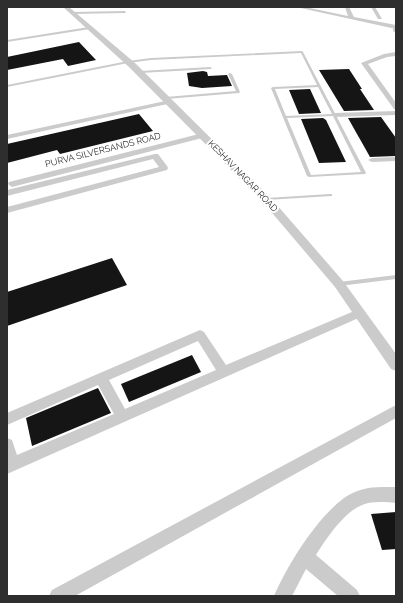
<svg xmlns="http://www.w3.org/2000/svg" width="403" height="603" viewBox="0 0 403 603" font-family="Raleway,sans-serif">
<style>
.building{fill:#151515}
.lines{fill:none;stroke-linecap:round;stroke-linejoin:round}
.service{fill:#cbcbcb;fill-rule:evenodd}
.minor{fill:#cbcbcb;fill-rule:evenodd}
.tertiary{fill:#cbcbcb;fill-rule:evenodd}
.labels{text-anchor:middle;stroke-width:4;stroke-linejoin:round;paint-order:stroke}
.far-street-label{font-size:9px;fill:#2e2e2e;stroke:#fff}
</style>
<rect width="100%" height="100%" fill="#fff"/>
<g class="building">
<path d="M79,42L96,60L68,66L63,59L7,70V57Z"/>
<path d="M349,69L362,89H360L374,110L344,111L319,70Z"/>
<path d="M203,71L207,72L208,76L227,75L232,86L202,88L189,86L187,73Z"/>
<path d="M310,89L321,113L299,114L289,90Z"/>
<path d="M139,114L153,131L60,154L57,150L7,163V144Z"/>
<path d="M381,117L396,138V156L370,157L348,118Z"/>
<path d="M323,118L326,120L346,162L319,163L301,119Z"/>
<path d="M112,258L127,285L7,326V292Z"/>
<path d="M192,355L201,372L129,402L121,384Z"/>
<path d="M98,388L111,413L32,446L26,418Z"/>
<path d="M396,512V549L382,550L371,514Z"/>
</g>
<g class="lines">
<g class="service">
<path d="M125,11L126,13L72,14L71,13L72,12Z"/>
<path d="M89,27L90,29L7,42V40Z"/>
<path d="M302,51L303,52L366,173L365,174L309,177L307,176L271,88L273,87L317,85L301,53L151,60L128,63L7,87V85L128,61L151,58ZM318,87L332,114L286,116L275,89ZM333,116L361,172L311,175L287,118Z"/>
<path d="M210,67L212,68L211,69L140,73L138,72L140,71Z"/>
<path d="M230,73L232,74L240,92L239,93L166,99L164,98L166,97L236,91L228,74Z"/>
<path d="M330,194H332V196L266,200L264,199L266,198Z"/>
<path d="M396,275V279L339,286L336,284L339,282Z"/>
</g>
<g class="minor">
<path d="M296,7H305L348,16L345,7H349L354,17L396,25V29Z"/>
<path d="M371,7H375L382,19H378Z"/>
<rect x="391" y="7" width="5" height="1"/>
<path d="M396,52V56L387,57L368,64L396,103V110L394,109L361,63L384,54Z"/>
<path d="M170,100L173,102L172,103L7,139V135Z"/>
<path d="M396,111V115L335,117L331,115L335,113Z"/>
<path d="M203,133L207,135L206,137L12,187L8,184L9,182Z"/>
<path d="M155,154H158L167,166L168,168L167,170L7,213V207L159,167L153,159L7,196V190Z"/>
<path d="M396,157V161L372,162L368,160L372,158Z"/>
<path d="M359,309L363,310L365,313L363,316L7,474V438L12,440L17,455L114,414L98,385L7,425V413L200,330L204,332L226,365ZM198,341L216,370L125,409L109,380Z"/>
<path d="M396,405V418L75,596H49L52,590Z"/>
<path d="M382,487H396V503C385,502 372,501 362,505C344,512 326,539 316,555L357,590L360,596H338L306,569L292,596H274C288,564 316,519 344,498C355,490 369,487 382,487Z"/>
</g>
<g class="tertiary">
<path d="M63,7H69L135,63L270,197L343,281L396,354V371L391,369L335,287L262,201L129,67Z"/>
<path d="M396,26V33L393,31V28Z"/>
</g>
</g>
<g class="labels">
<g class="far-street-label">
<text transform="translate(103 150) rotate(-14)" y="3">PURVA SILVERSANDS ROAD</text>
<text transform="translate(243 176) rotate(46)" y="3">KESHAV NAGAR ROAD</text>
</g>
</g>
<rect width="403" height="603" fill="none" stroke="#2e2e2e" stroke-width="16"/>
</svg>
